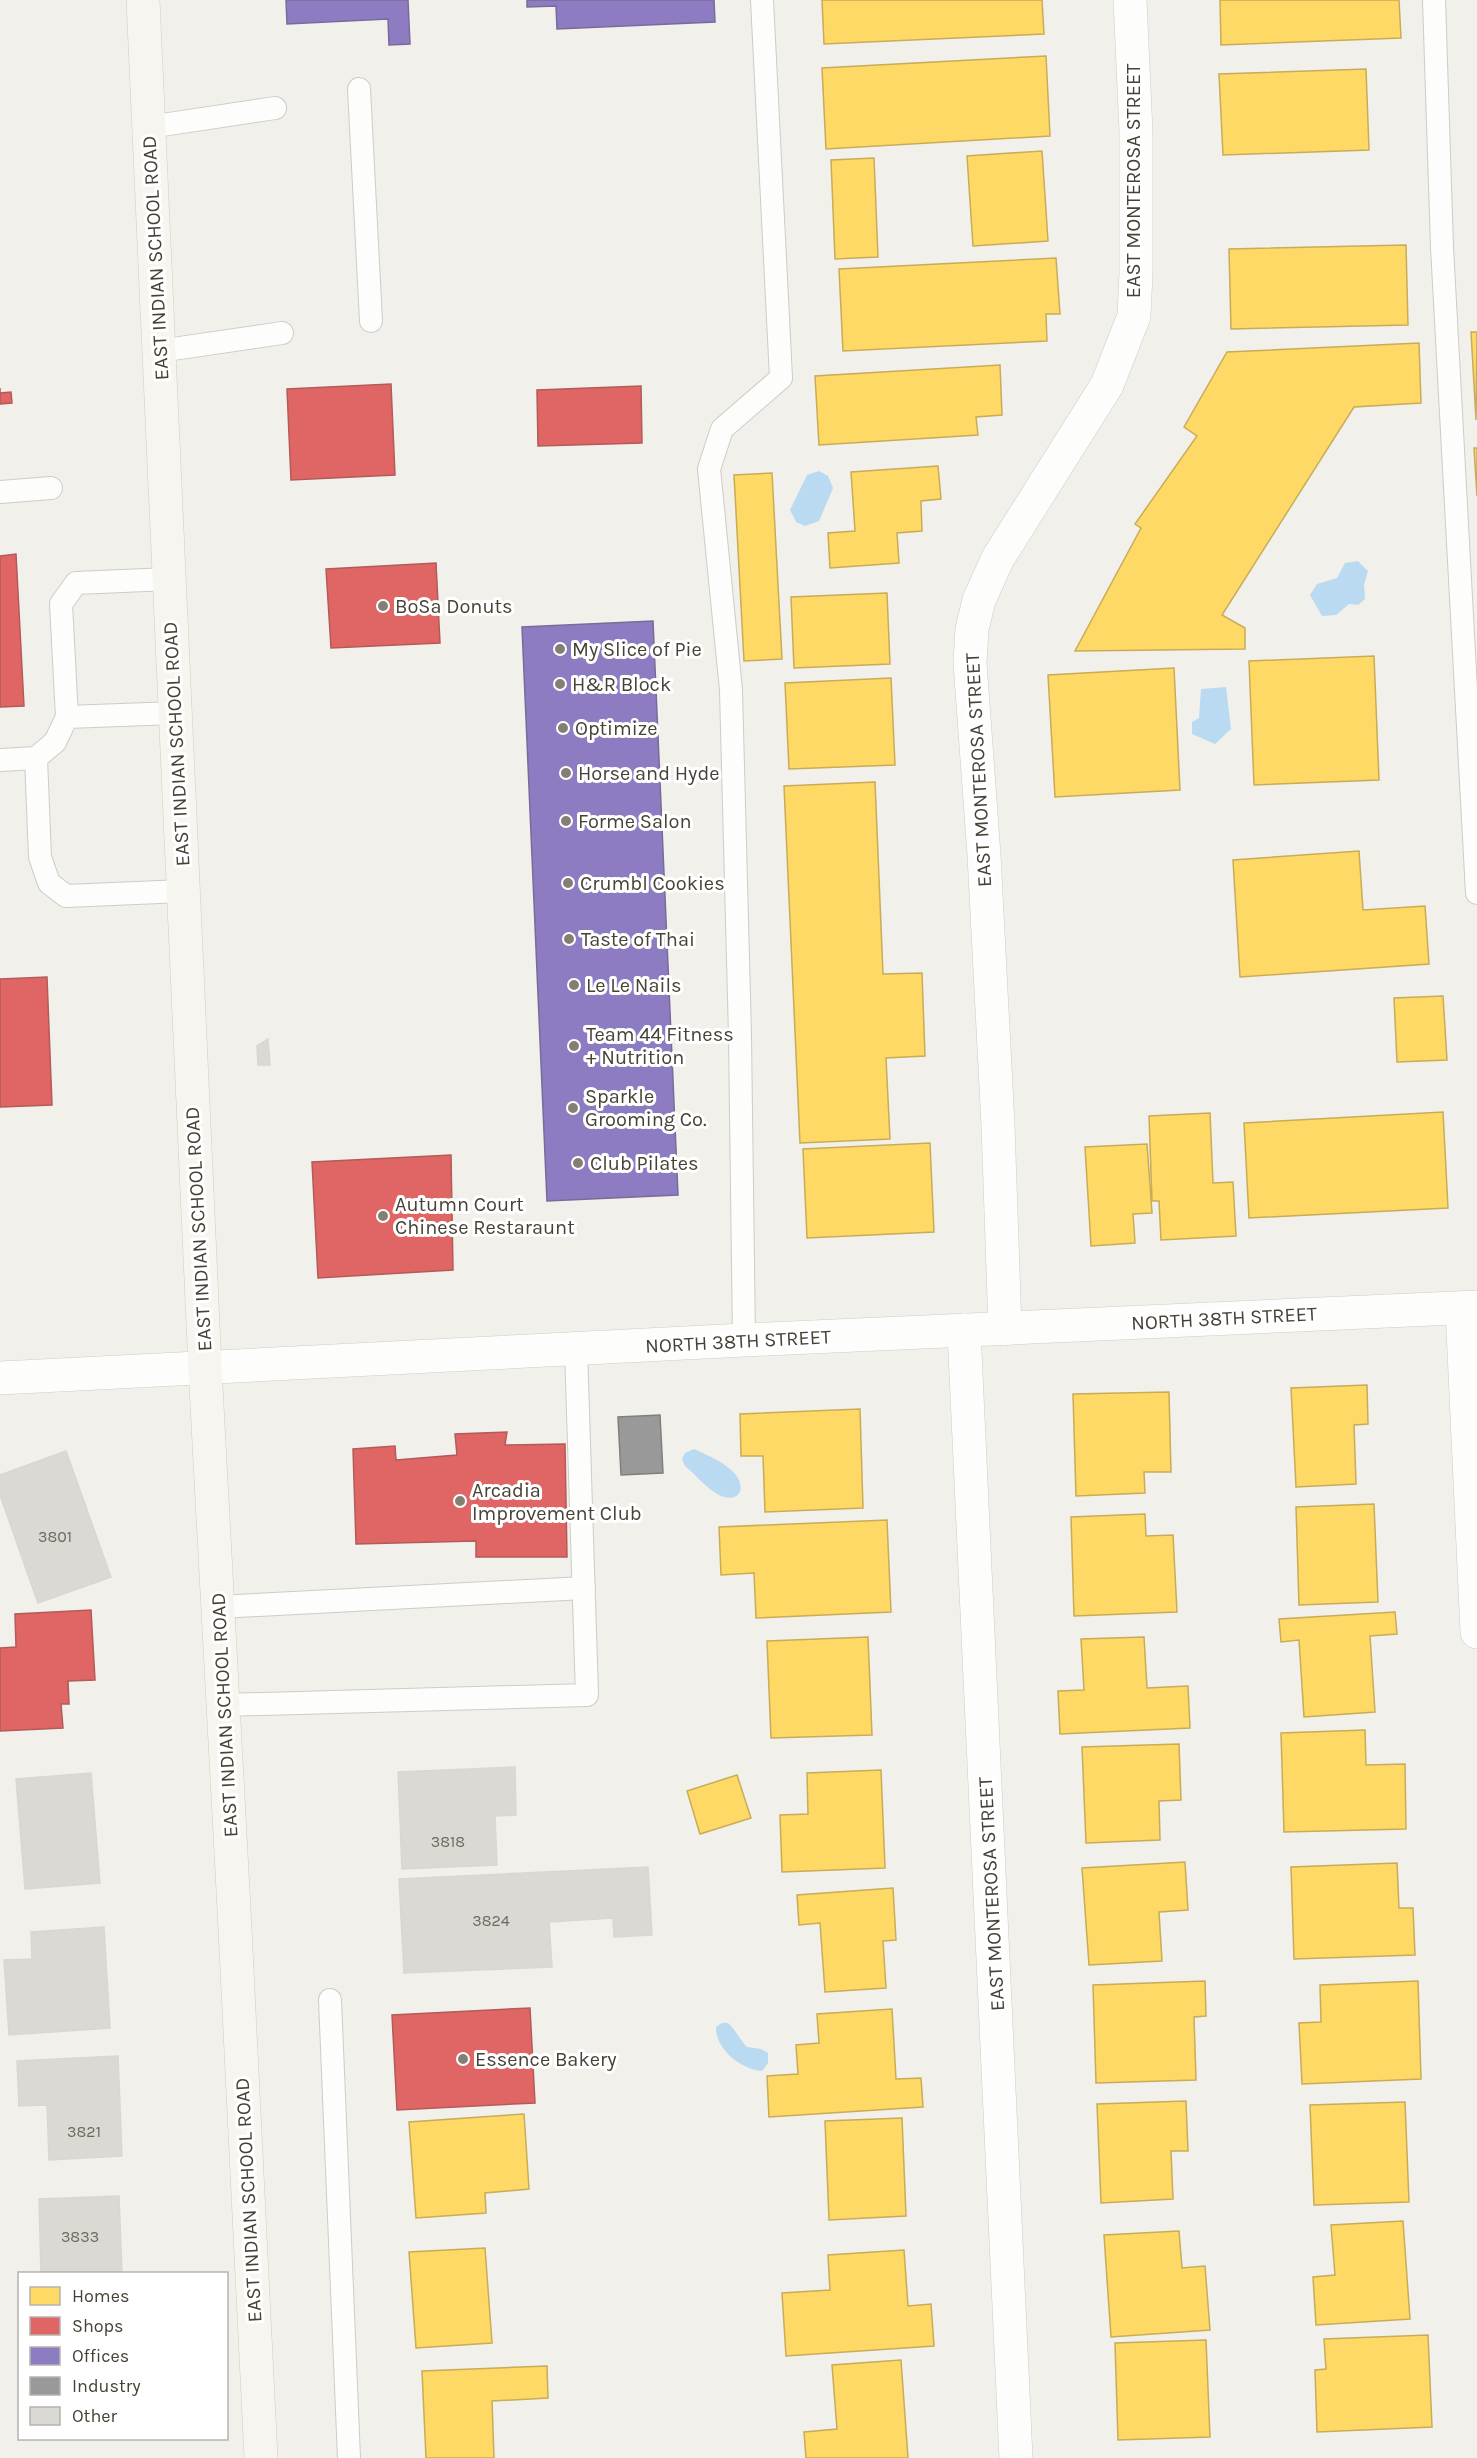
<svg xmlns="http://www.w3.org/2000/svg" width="1477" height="2458" viewBox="0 0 1477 2458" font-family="Karla,sans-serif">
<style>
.water{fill:#badaf1}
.homes{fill:#ffd966;stroke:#c8ac58;stroke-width:1.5}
.shops{fill:#e06666;stroke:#b25b58;stroke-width:1.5}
.offices{fill:#8e7cc3;stroke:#796b99;stroke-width:1.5}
.industry{fill:#999;stroke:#817f7b;stroke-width:1.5}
.building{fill:#dbd9d3;stroke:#dad7d1;stroke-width:1.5}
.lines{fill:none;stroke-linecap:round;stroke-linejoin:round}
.lane-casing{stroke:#ceccc7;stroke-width:24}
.street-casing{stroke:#ceccc7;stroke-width:34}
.secondary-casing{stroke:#d1cdc2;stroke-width:34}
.lane{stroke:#fdfdfc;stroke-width:22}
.street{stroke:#fdfdfc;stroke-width:33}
.secondary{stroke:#f7f5ef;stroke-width:33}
.poi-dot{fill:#837f75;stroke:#fff;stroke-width:2}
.labels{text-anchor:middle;stroke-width:6;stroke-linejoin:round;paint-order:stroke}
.number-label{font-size:16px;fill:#6e685e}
.street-label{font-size:20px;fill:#484236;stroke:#fff}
.poi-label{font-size:20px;fill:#484236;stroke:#fff;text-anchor:start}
</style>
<rect width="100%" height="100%" fill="#f1f0eb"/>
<g class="water">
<path d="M819,471L828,476L833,488L819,521L805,526L796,522L790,510L807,475Z"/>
<path d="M1358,561L1368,571L1364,585L1365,599L1358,605L1349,604L1336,615L1322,616L1310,595L1317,584L1337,578L1345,563Z"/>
<path d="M1226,687L1231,729L1215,744L1192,734V722L1199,718L1201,689Z"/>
<path d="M694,1449C707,1455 720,1460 731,1470C746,1482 744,1504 721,1496C709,1491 695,1474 685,1466L682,1459L685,1453Z"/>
<path d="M722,2023H728C736,2030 739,2039 747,2047L761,2049L768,2053V2063L762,2071C742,2070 715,2049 716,2027Z"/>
</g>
<g class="homes">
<path d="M822,0H1042L1044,34L824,44Z"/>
<path d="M1220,0H1399L1401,38L1221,45Z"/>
<path d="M1046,56L1050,136L826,149L822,68Z"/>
<path d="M1366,69L1369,150L1223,155L1219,74Z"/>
<path d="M1042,151L1048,241L973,246L967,156Z"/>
<path d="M874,158L878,257L835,259L831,160Z"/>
<path d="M1406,245L1408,325L1231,329L1229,249Z"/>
<path d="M1056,258L1060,314H1046L1047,341L843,351L839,269Z"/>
<path d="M1471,332H1477L1476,420Z"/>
<path d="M1419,343L1421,403L1354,407L1222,615L1245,628V649L1075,651L1141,528L1135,524L1197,436L1184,427L1227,352Z"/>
<path d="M1000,365L1002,415L976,417L978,435L819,445L815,376Z"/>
<path d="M1474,448H1477V496Z"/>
<path d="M938,466L941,499L921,501L922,531L897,533L899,563L830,568L828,533L855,531L851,472Z"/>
<path d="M772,473L782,659L744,661L734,475Z"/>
<path d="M887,593L890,664L794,668L791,597Z"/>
<path d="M1374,656L1379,780L1254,785L1249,661Z"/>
<path d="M1174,668L1180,790L1055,797L1048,675Z"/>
<path d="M891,678L895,765L789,769L785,683Z"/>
<path d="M875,782L883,974L922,973L925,1056L886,1058L890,1139L800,1143L784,786Z"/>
<path d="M1359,851L1363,910L1425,906L1429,964L1240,977L1233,860Z"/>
<path d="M1443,996L1447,1060L1397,1062L1394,998Z"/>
<path d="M1443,1112L1448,1208L1249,1218L1244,1123Z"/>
<path d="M1210,1113L1213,1183L1233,1182L1236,1236L1161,1240L1159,1201H1152L1149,1116Z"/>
<path d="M930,1143L934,1232L807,1238L803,1149Z"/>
<path d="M1147,1144L1152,1213L1133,1214L1135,1243L1091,1246L1085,1147Z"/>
<path d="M1367,1385L1368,1424L1354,1425L1356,1484L1296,1487L1291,1388Z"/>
<path d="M1169,1392L1171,1472H1144L1145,1493L1076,1496L1073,1394Z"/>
<path d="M860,1409L863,1508L765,1512L763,1456H741L740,1414Z"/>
<path d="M1374,1504L1378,1602L1299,1605L1296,1507Z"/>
<path d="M1145,1514L1146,1536L1173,1535L1177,1612L1074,1616L1071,1517Z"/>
<path d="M887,1520L891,1612L756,1618L754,1573L721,1575L719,1527Z"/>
<path d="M1395,1612L1397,1634L1370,1636L1375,1712L1304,1717L1299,1640L1281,1642L1279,1619Z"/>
<path d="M868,1637L872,1735L771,1738L767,1641Z"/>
<path d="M1144,1637L1147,1688L1188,1686L1190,1728L1060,1734L1058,1691L1084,1690L1081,1639Z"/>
<path d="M1365,1730L1366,1765L1405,1764L1406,1829L1284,1832L1281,1733Z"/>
<path d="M1179,1744L1181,1800L1159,1801L1160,1840L1086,1843L1082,1747Z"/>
<path d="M881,1770L885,1868L782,1872L780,1815L808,1814L807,1773Z"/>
<path d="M737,1775L751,1818L700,1834L687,1791Z"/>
<path d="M1185,1862L1188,1910L1159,1912L1162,1961L1089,1965L1082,1868Z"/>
<path d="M1397,1863L1399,1908H1413L1415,1955L1294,1959L1291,1867Z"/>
<path d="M893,1888L896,1940L883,1941L886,1988L825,1992L820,1923L799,1925L797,1895Z"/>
<path d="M1205,1981L1206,2016L1194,2017L1196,2080L1096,2083L1093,1985Z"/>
<path d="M1418,1981L1421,2079L1302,2084L1299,2023L1321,2022L1320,1985Z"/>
<path d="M892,2009L896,2079L921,2078L923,2107L769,2117L767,2076L798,2074L796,2045L819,2043L817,2014Z"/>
<path d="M1186,2101L1188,2151H1171L1173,2199L1101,2203L1097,2104Z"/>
<path d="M1405,2102L1409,2202L1314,2205L1310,2105Z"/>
<path d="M524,2114L529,2189L485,2193L486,2213L416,2218L409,2122Z"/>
<path d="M902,2118L906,2216L829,2220L825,2121Z"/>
<path d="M1403,2221L1410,2319L1316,2325L1313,2277L1335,2275L1331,2225Z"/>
<path d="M1179,2231L1182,2268L1205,2266L1210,2330L1111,2337L1104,2235Z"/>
<path d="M485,2248L492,2343L416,2348L409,2252Z"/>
<path d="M904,2250L908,2306L931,2304L934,2346L786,2356L782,2293L830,2290L828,2255Z"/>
<path d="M1428,2335L1432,2427L1317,2432L1315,2370L1326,2369L1324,2339Z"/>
<path d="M1206,2340L1210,2437L1118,2440L1115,2343Z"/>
<path d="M901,2360L908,2458H806L804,2432L837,2429L832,2365Z"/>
<path d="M547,2366L548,2398L492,2401L494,2458H426L422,2371Z"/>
</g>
<g class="shops">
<path d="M391,384L395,475L291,480L287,389Z"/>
<path d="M641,386L642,443L538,446L537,390Z"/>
<path d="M0,388V393L11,392L12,403L0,404Z"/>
<path d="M16,554L24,706L0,707V556Z"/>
<path d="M436,563L440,643L331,648L326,569Z"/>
<path d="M47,977L52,1105L0,1107V979Z"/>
<path d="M451,1155L453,1270L318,1278L312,1162Z"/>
<path d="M507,1432L505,1445L565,1444L567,1557H476V1541L356,1544L353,1449L395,1446L396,1460L457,1455L455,1434Z"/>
<path d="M91,1610L95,1680L68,1681L69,1704H61L63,1728L0,1731V1648L16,1647L15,1614Z"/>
<path d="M530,2008L535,2103L397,2110L392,2015Z"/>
</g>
<g class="offices">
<path d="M286,0H408L410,44L389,45L388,19L287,24Z"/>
<path d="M527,0H714L715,22L557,29L556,6L527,7Z"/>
<path d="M653,621L678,1195L547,1201L522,627Z"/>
</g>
<path class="industry" d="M660,1415L663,1473L621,1475L618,1417Z"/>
<g class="building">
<path d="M268,1039L270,1065H258L257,1046Z"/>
<path d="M66,1451L111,1577L38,1603L0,1495V1475Z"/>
<path d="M515,1767L516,1815L495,1816L497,1865L402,1869L398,1772Z"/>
<path d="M91,1773L100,1883L25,1889L16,1779Z"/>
<path d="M648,1867L652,1935L614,1937L613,1918L549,1922L552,1967L404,1973L399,1879Z"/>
<path d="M104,1927L110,2028L9,2035L4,1960L32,1959L31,1932Z"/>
<path d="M118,2056L122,2156L49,2160L47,2105L19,2106L17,2061Z"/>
<path d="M119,2196L122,2274H41L39,2199Z"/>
</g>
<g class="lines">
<defs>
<g id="lane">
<path d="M1434,0L1442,247L1477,893"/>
<path d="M359,89L371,321"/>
<path d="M149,127L275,108"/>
<path d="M159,351L282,333"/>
<path d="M0,492L51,488"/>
<path d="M67,717L61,604L76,583L169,579"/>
<path d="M36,758L40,857L49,883L66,896L183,891"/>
<path d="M0,760L36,758L55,742L67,717L175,713"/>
<path d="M744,1340L740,1036L731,690L709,469L722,429L781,378L762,0"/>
<path d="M218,1607L584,1588"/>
<path d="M224,1705L587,1695L576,1349"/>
<path d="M330,2000L349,2458"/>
</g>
<g id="street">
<path d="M1462,1308L1477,1632"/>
<path d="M1005,1329L998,1125L984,855L970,663L972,629L979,600L998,558L1107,385L1134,316L1136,273V132L1130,0"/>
<path d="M964,1330L1016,2458"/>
<path d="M0,1378L744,1340L1477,1307"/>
</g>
<path id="secondary" d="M143,0L205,1368L234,1909L261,2458"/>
</defs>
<use href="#lane" class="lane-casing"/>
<use href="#street" class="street-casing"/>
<use href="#secondary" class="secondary-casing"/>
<use href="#lane" class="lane"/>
<use href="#street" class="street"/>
<use href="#secondary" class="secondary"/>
</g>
<g class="poi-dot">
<circle cx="383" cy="606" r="6"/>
<circle cx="560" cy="649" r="6"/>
<circle cx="560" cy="684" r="6"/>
<circle cx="563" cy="728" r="6"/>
<circle cx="566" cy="773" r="6"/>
<circle cx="566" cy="821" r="6"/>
<circle cx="568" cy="883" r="6"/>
<circle cx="569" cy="939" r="6"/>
<circle cx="574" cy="985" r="6"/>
<circle cx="574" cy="1046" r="6"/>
<circle cx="573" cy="1108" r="6"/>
<circle cx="578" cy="1163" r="6"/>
<circle cx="383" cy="1216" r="6"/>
<circle cx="460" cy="1501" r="6"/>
<circle cx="463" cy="2059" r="6"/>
</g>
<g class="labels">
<g class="number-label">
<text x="55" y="1542">3801</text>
<text x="448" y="1847">3818</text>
<text x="491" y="1926">3824</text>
<text x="84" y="2137">3821</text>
<text x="80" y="2242">3833</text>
</g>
<g class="street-label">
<text transform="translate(1133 181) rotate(-90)" y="7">EAST MONTEROSA STREET</text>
<text transform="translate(155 258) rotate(-93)" y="7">EAST INDIAN SCHOOL ROAD</text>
<text transform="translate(176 744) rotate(-93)" y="7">EAST INDIAN SCHOOL ROAD</text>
<text transform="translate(978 770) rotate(-93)" y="7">EAST MONTEROSA STREET</text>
<text transform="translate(198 1229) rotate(-93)" y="7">EAST INDIAN SCHOOL ROAD</text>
<text transform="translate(1224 1318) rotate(-3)" y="7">NORTH 38TH STREET</text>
<text transform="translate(738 1341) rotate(-3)" y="7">NORTH 38TH STREET</text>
<text transform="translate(224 1715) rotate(-93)" y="7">EAST INDIAN SCHOOL ROAD</text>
<text transform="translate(991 1894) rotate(-93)" y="7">EAST MONTEROSA STREET</text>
<text transform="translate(248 2200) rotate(-93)" y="7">EAST INDIAN SCHOOL ROAD</text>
</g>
<g class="poi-label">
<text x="395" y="613">BoSa Donuts</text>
<text x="572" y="656">My Slice of Pie</text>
<text x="572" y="691">H&amp;R Block</text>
<text x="575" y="735">Optimize</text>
<text x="578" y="780">Horse and Hyde</text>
<text x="578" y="828">Forme Salon</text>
<text x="580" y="890">Crumbl Cookies</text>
<text x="581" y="946">Taste of Thai</text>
<text x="586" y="992">Le Le Nails</text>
<text x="586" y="1041">Team 44 Fitness<tspan x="586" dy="23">+ Nutrition</tspan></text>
<text x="585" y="1103">Sparkle<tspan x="585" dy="23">Grooming Co.</tspan></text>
<text x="590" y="1170">Club Pilates</text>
<text x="395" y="1211">Autumn Court<tspan x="395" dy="23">Chinese Restaraunt</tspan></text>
<text x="472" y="1497">Arcadia<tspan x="472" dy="23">Improvement Club</tspan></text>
<text x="475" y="2066">Essence Bakery</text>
</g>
</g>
<rect x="18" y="2272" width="210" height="168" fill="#ffffff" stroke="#b6b3af" stroke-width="1.5"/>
<rect x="30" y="2287" width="30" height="18" fill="#ffd966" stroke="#b6b3af" stroke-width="1.5"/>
<text x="72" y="2302" font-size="18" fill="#484236">Homes</text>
<rect x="30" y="2317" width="30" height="18" fill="#e06666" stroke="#b6b3af" stroke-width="1.5"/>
<text x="72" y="2332" font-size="18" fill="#484236">Shops</text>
<rect x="30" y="2347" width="30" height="18" fill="#8e7cc3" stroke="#b6b3af" stroke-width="1.5"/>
<text x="72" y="2362" font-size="18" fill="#484236">Offices</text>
<rect x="30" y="2377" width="30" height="18" fill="#999999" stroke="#b6b3af" stroke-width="1.5"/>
<text x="72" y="2392" font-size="18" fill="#484236">Industry</text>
<rect x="30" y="2407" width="30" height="18" fill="#dbd9d3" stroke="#b6b3af" stroke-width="1.5"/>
<text x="72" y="2422" font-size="18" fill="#484236">Other</text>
</svg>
